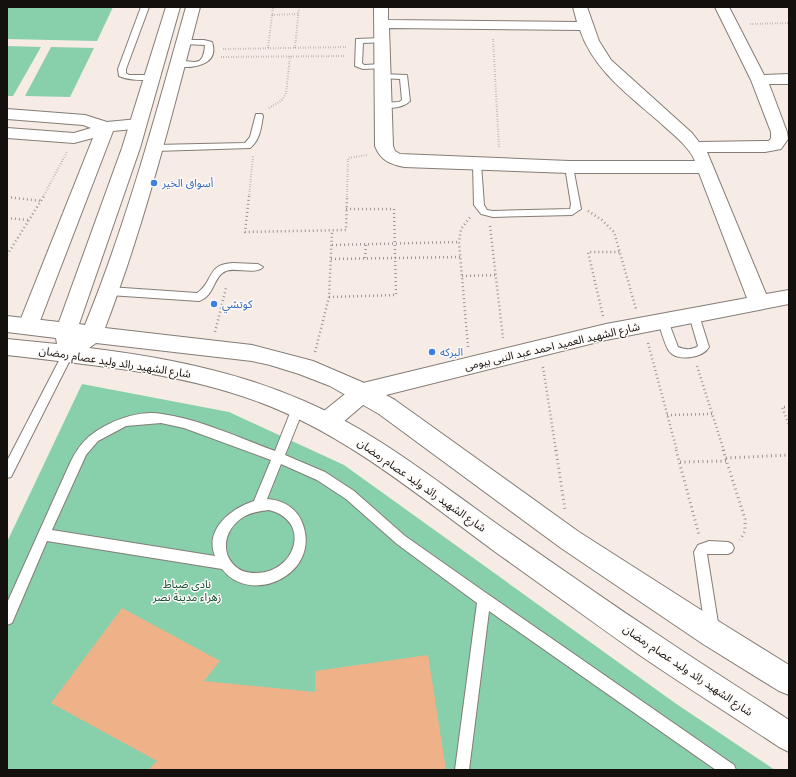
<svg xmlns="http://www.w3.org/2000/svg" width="796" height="777" viewBox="0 0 796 777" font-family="'Golos Text','Noto Sans Arabic',sans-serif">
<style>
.green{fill:#88cfac}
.building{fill:#efb288}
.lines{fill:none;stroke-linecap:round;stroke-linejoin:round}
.service-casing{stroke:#847c76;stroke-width:2}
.minor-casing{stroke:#847c76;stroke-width:2}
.tertiary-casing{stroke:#847c76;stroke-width:2}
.path-far2{stroke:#9c9590;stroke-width:2;stroke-dasharray:0.5 2;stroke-linecap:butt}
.path-far1{stroke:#9c9590;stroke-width:2.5;stroke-dasharray:1 3;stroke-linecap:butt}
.path{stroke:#9c9590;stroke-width:3;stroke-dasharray:1 3.5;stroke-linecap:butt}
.service{fill:#fff;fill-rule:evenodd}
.minor{fill:#fff;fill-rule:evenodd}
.tertiary{fill:#fff;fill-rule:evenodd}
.shop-dot{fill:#3f7fe0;stroke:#fefaf8;stroke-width:1.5}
.labels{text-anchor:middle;stroke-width:3;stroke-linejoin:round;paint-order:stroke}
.shop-label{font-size:11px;fill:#366cbe;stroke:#fefaf8;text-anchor:start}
.street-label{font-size:11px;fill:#13100e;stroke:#fefaf8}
.park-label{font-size:11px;fill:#104b34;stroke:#fefaf8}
</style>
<rect width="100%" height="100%" fill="#f6ece5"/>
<g class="green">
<path d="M7,7H113L97,41L7,39Z"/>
<path d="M7,46L41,47L13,96H7Z"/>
<path d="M51,47L94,48L70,97L25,96Z"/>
<path d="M82,384L229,412L344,465L675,703L775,770H7V542Z"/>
</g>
<path class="building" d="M122,608L220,661L204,681L315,692V671L428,655L446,770H148L157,761L51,703Z"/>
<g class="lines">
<defs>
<g id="service">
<path d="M141,7H149L126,69V73L129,75H152L156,77C149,82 127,80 119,76L118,69Z"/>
<path d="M382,38H385V42L363,43L362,63L364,65L382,64H385V68L363,69L355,66L356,39Z"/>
<path d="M180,40H204L212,42C220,66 191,69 175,66L174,64C187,54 203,75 205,45L183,44L179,42Z"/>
<path d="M379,74L407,75L410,101C403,108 390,109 380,107V103L399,102L402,100L400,79L382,78L378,76Z"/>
<path d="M256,114H262L263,116C261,128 260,140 250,148L155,151L151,148L155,145L245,143L250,137Z"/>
<path d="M477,161L481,164L484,205L487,210L493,211L570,209L571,204L565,167L569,164L573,167L581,209L572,215L493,217L481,214L474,205L473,164Z"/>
<path d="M233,263L258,264L263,267C257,275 235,267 226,271C213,276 215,296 199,301L109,295L105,294L104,291L105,288L109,287L197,293C214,282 206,264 233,263Z"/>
<path d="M694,311L698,312L699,315L709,347C703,358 677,362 669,351C664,343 661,330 658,321L659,318H667L678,347C685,350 693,350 698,346L689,315L690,312Z"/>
<path d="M68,350L72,351L73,354L11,477L7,478V461L64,351Z"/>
<path d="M298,403L302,405L304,408L285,455L325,472L354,491L405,536L489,595L734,765L736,770H716L489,611L469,770H455L477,603L397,544L346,499L317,480L281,464L267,499C282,500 295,507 301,520C325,572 252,608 222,569L47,541L12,623L7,625V603L70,463C80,443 89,434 109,424C125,416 145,411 162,414C199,419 240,438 275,451L292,408L294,405ZM161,423L184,428L271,460L254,501C232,508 204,529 215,556L52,530L86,455L98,441L126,426ZM269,510C313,521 295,574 255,573C247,573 239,571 233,564C219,548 227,526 245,516C253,512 260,511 269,510Z"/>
<path d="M709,541L728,542L732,544L734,548L732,552L728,554H707L719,629L717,634L712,636L707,634L705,629L694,552L698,545Z"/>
</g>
<g id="minor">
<path d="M374,7H388V20L577,22L573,7H587L599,41L611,60L692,133L699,142L769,141L771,138V132L751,80L715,7H729L764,75L789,74V84H769L787,132L788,139L781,149L765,152H707L766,294L789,290V304L606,340L370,399L335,429L327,431L319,429L316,422L319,415L355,386L363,383L606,324L747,298L699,173H569L404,167C390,164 380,160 375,146ZM389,28L580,30C594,72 633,98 665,127C675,136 690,148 695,161H569L400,154L395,151L393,146Z"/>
<path d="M7,109L85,115L107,122L138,119L144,120L146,124L144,128L113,131L38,326L35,332L28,334L21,332L18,326L93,138L74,143L7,138V128L74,133L91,128L83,125L7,119Z"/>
</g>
<path id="tertiary" d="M166,7H180L140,148L79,324L85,325C127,222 156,114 186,7H200C172,115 145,223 105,328L252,345L313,361L362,382L395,400L579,532L723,624L789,665V695L779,691L703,644L561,548L379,414L330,386L299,374L270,365L252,361L96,343L89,348C162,357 236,371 304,401C377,432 440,484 504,529C556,565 608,602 660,636C703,665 746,692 789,720V752L779,747C732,716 685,686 638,654C590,620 542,585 494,551C419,496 347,435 259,402C179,372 91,365 7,355V339L57,344L56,338L7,332V316L59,322L122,148Z"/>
</defs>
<use href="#service" class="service-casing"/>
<use href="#minor" class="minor-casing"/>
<use href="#tertiary" class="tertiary-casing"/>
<g class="path-far2">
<path d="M272,15L298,14"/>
<path d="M750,24L789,23"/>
<path d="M493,39L499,148"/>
<path d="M268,48L273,7"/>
<path d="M295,48L299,7"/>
<path d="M223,49L346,47"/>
<path d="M221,57L346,56"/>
<path d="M269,108L281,101L286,94L290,56"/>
<path d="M43,197L67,152"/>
<path d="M249,197L253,156"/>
<path d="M347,197L348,158L367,155"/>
</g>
<g class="path-far1">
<path d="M249,196L245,232L346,230L347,196"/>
<path d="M7,197L41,201"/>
<path d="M588,211L602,220L614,232L636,309"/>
<path d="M7,218L28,220"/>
<path d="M490,226L503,338"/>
<path d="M332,245L459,242"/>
<path d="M7,255L44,196"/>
<path d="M365,258L366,244"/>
<path d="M331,259L460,257"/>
<path d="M462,276L496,275"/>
<path d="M329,297L396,295L394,209H346"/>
<path d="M603,316L588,252H620"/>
<path d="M215,332L226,288"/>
<path d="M648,343L677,451"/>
<path d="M468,347L459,242L461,229L471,216"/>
<path d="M315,352L329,297L332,231"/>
<path d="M697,366L724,451"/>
<path d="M543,367L556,451"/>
<path d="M789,407H782L789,425"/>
<path d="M667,415L712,414"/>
</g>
<g class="path">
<path d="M556,450L565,510"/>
<path d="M676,450L699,535"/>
<path d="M723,450L745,519V531L740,540"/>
<path d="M726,458L789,455"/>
<path d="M680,462L727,461"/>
</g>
<use href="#service" class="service"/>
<use href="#minor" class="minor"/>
<use href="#tertiary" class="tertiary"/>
</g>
<g class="shop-dot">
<circle cx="154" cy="183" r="4"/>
<circle cx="214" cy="304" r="4"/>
<circle cx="432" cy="352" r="4"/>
</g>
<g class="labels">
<g class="shop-label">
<text x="162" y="187">أسواق الخير</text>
<text x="222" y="308">كوتشي</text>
<text x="440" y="356">البركه</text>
</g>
<g class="street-label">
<text transform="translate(552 346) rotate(-13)" y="4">شارع الشهيد العميد احمد عبد النبى بيومى</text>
<text transform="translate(115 362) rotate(9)" y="4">شارع الشهيد رائد وليد عصام رمضان</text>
<text transform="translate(422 485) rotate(35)" y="4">شارع الشهيد رائد وليد عصام رمضان</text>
<text transform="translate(688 670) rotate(34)" y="4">شارع الشهيد رائد وليد عصام رمضان</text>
</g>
<g class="park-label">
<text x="187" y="588">نادى ضباط<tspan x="187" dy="13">زهراء مدينة نصر</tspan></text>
</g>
</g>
<rect width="796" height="777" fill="none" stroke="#13100e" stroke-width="16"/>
</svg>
